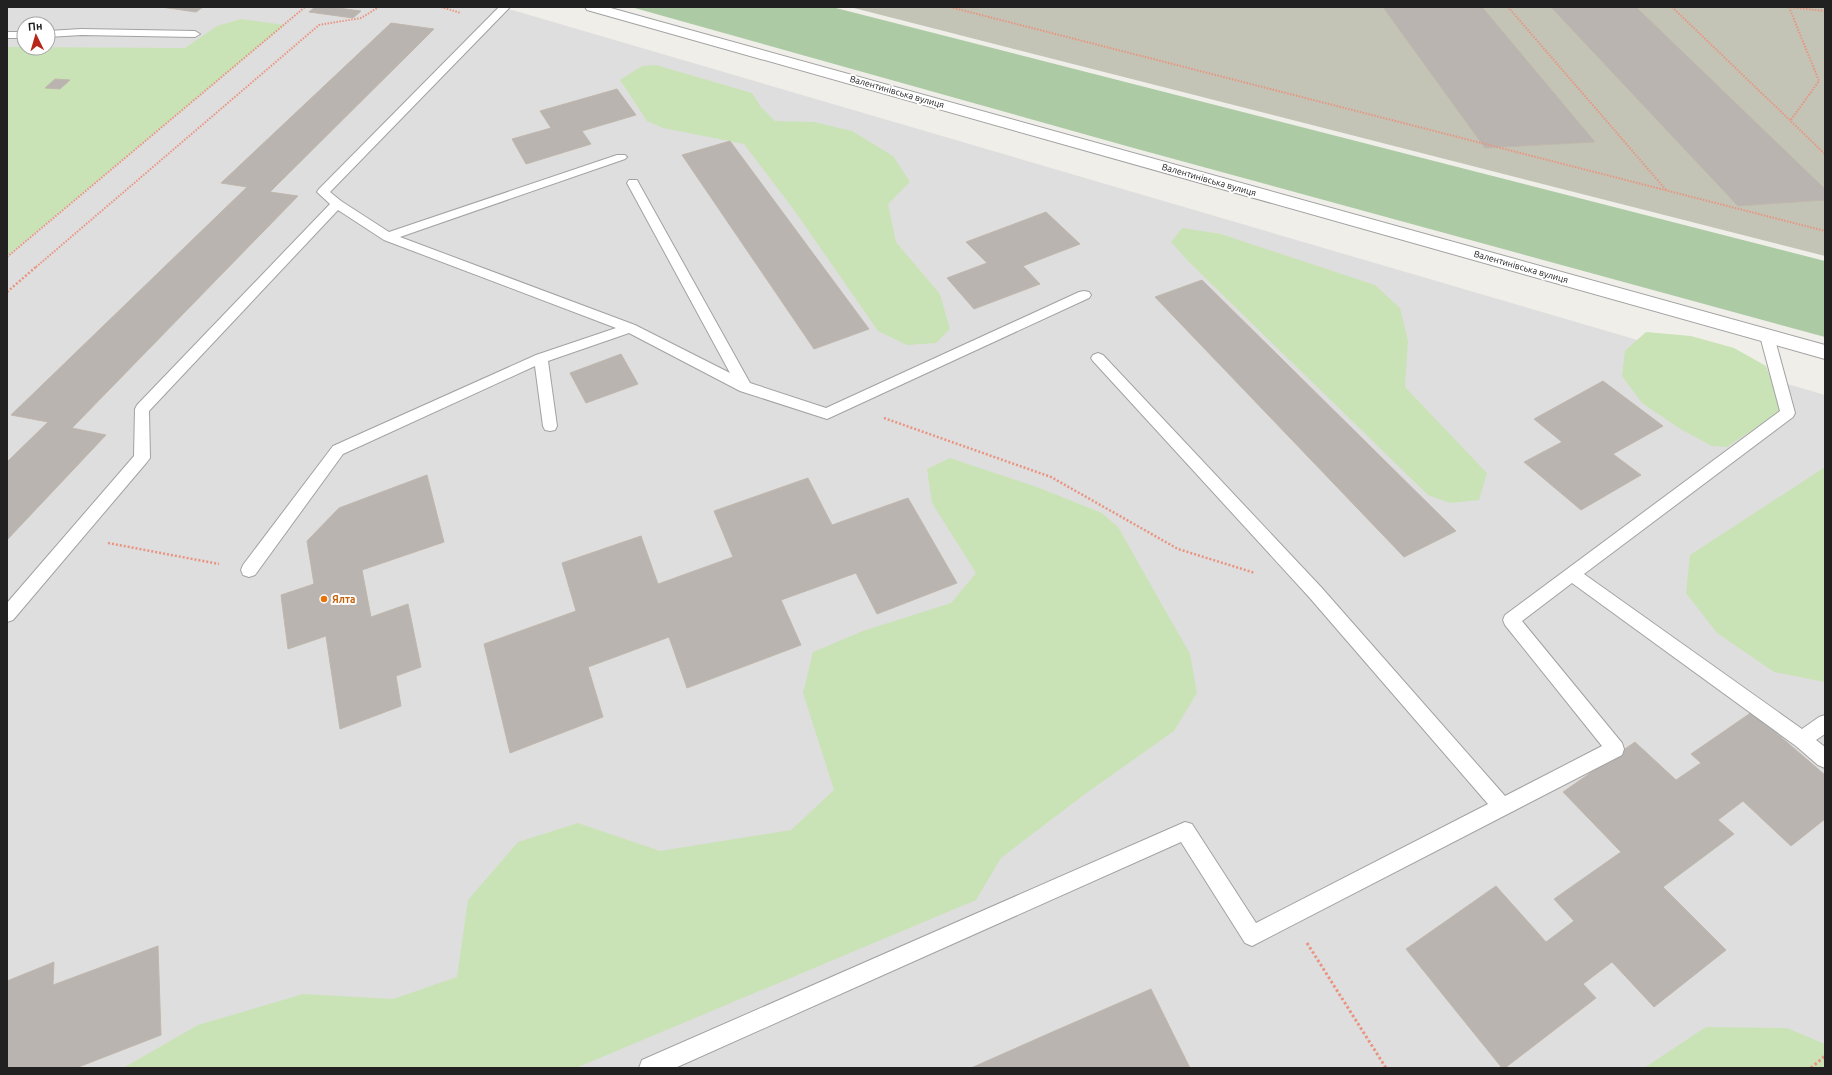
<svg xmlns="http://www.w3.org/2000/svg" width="1832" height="1075" viewBox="0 0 1832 1075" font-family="Ubuntu,sans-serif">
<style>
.residential{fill:#dfdede;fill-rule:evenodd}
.construction{fill:#c3c4b5}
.grass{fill:#c9e3b6}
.forest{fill:#accaa3}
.building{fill:#b9b4af;stroke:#c0b7ad}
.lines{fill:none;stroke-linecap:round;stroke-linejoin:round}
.service-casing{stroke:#a2a2a2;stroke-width:2}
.tertiary-casing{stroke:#a2a2a2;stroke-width:2}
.path-far2{stroke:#e99481;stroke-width:2;stroke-dasharray:1.5 1.5;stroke-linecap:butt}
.path-far1{stroke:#e99481;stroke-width:2.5;stroke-dasharray:2 2;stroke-linecap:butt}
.path{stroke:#e99481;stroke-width:3;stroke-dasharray:2.5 2.5;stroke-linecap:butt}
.service{fill:#fff;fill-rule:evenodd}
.tertiary{fill:#fff;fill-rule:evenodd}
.food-dot{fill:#e8710a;stroke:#fff;stroke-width:1.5}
.labels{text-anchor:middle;stroke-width:4;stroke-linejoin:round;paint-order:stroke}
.far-street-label{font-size:9px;fill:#212121;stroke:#fff}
.food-label{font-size:10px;font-weight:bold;fill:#c56008;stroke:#fff;text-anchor:start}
</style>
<rect width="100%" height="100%" fill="#f0eee9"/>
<path class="residential" d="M7,7H502L1825,395V1068H7ZM24,24H48V48H24Z"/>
<path class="construction" d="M850,7H1825V256Z"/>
<g class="grass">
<path d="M241,19L284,25L7,256V47L185,48L217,26Z"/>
<path d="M656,65L752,93L761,107L775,121L814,122L852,131L893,156L910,182L888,204L896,242L940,294L950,329L936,343L907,345L878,331L794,210L744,144L663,128L647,121L620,80L642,66Z"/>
<path d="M1182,228L1221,234L1375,285L1400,308L1408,341L1405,387L1487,473L1479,500L1450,503L1428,495L1188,261L1171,242Z"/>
<path d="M1646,332L1691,336L1734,348L1766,366L1777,395L1779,412L1727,447L1712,446L1682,430L1642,403L1622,376L1625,351Z"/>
<path d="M950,458L1037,487L1102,513L1118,527L1190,654L1197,693L1174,731L1085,794L1001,858L976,900L576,1068H123L198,1025L303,994L393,999L457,977L468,900L518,842L578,823L660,851L791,830L834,790L803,693L813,652L863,631L951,603L976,573L932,503L927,469Z"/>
<path d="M1825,467V682L1774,672L1717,633L1686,593L1690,555Z"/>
<path d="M1706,1027L1787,1028L1825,1044V1068H1644Z"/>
</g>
<path class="forest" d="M631,7H832L1825,261V337L1130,147Z"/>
<g class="building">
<path d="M161,7H203L196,12Z"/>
<path d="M315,7H330L361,11L353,18L309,12Z"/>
<path d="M1383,7H1482L1595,142L1485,148Z"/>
<path d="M1551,7H1636L1825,189V200L1738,206Z"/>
<path d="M391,23L434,29L270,192L298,196L72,428L106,435L7,540V462L48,422L11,415L247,187L221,183Z"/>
<path d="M55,79L70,80L60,89L45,88Z"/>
<path d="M617,89L636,115L582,131L591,144L526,164L512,139L551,128L540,111Z"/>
<path d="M730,141L869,329L814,349L682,155Z"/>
<path d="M1046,212L1080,244L1023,266L1040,284L974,309L947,278L987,263L966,242Z"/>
<path d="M1202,280L1456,531L1404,557L1155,297Z"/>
<path d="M621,354L638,384L586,403L570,373Z"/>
<path d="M1603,381L1663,426L1613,454L1641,475L1581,510L1524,462L1562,442L1534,419Z"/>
<path d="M427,475L444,542L362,570L371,617L408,604L421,667L396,676L401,706L340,729L326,636L288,649L281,595L314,584L307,541L339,508Z"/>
<path d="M808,478L832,525L908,498L957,583L877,614L856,573L781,600L801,645L687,688L669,637L588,667L603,717L510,753L484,644L576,611L562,563L641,536L658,584L733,557L714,511Z"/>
<path d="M1752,712L1825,775V819L1791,846L1743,801L1718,820L1734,834L1663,887L1726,950L1654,1007L1612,962L1583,984L1596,998L1505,1068H1502L1406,949L1496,886L1546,942L1574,921L1554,899L1621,852L1563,792L1635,742L1676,780L1701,763L1691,754Z"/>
<path d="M158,946L161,1035L76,1068H7V981L54,962L53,985Z"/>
<path d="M1151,989L1190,1068H971L1050,1033Z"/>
</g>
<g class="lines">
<defs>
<g id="service">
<path d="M499,7H510L330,192L341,201L389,232L617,155H625L627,157L625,159L400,237L635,325L730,373L627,183L629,180H637L750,383L826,408L1079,292L1084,291L1089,292L1091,295L1089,298L827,419L740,391L629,333L548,361L557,426L555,430L550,431L545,430L543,426L535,366L343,454L255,575L249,577L243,575L241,570L243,565L333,446L536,355L616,328L384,240L338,210L149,411L150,458L147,462L13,620L7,622V603L134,456L135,409L137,405L330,204L317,192L319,189Z"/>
<path d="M81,29L195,31L200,34L195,37L81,35L48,37V31Z"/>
<rect x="7" y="32" width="17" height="6"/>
<path d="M1767,331L1772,333L1774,336L1795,413L1793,417L1584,574L1802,729L1819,717L1825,715V734L1816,740L1825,747V768L1818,765L1796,746L1572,583L1522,621L1622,743L1624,749L1622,755L1252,946L1245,943L1181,842L675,1068H639L642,1060L1185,822L1192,824L1256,923L1488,804L1309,597L1093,361L1091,358L1093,355L1098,353L1103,355L1321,587L1505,796L1602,746L1505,625L1503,620L1505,615L1780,411L1760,336L1762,333Z"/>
</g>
<path id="tertiary" d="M585,7H607L1825,345V359L587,10Z"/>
</defs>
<use href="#service" class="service-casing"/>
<use href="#tertiary" class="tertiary-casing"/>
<g class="path-far2">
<path d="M441,7L461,13"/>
<path d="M950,7L1825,231"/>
<path d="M1508,7L1667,191"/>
<path d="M1672,7L1825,154"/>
<path d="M1788,7L1825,11"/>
<path d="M1789,7L1819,81L1790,121"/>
<path d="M7,257L305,7"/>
<path d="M36,267L319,25L361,18L379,7"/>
</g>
<g class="path-far1">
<path d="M7,292L37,266"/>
<path d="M884,418L1051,477L1178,549L1255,573"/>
<path d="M108,543L219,564"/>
</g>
<g class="path">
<path d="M1307,943L1386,1068"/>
<path d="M1811,1068L1825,1056"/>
</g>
<use href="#service" class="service"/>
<use href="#tertiary" class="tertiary"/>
</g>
<circle class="food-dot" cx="324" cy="599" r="4"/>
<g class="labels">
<g class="far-street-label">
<text transform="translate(897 92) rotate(16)" y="3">Валентинівська вулиця</text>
<text transform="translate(1209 180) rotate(16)" y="3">Валентинівська вулиця</text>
<text transform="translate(1521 267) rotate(16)" y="3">Валентинівська вулиця</text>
</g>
<g class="food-label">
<text x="332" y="603">Ялта</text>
</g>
</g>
<rect width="1832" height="1075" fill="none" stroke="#212121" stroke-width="16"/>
<g transform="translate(36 36) rotate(355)"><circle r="19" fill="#ffffff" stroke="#a6a6a6"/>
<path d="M0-3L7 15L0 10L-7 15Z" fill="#b8261a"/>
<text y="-6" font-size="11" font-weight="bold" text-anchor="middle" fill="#212121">Пн</text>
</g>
</svg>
